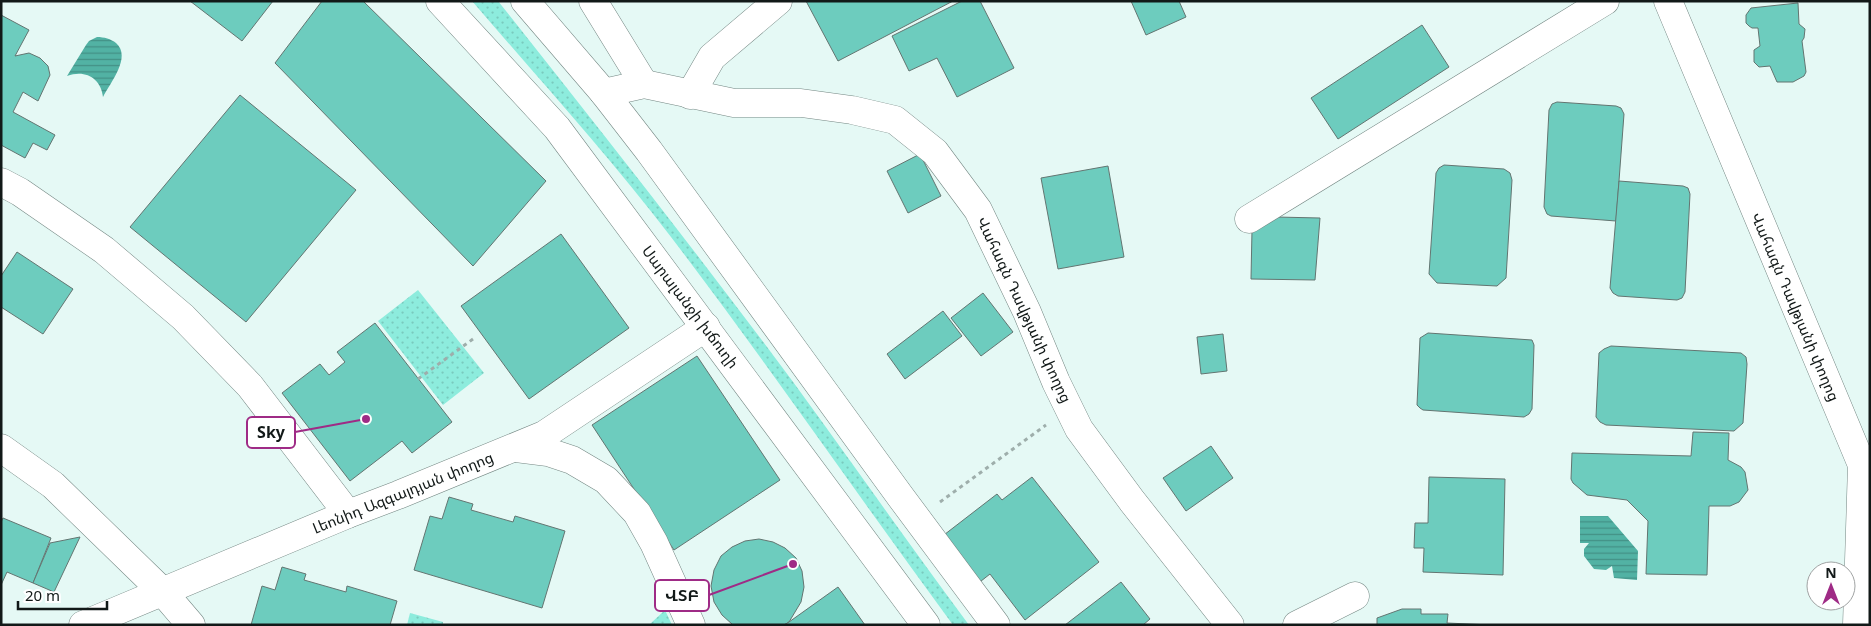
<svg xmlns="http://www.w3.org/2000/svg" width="1871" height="626" viewBox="0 0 1871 626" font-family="'Noto Sans','Noto Sans Armenian',sans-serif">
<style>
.grass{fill:url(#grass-dots)}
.water{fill:url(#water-rules)}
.building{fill:#6dccbe;stroke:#637571}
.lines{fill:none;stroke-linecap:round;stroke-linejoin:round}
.minor-casing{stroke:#748783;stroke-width:29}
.major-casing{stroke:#748783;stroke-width:29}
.path{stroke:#9eaeab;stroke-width:3;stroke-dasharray:4 4;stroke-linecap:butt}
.minor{stroke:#fff;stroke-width:28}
.major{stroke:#fff;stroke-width:28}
.labels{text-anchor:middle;stroke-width:4;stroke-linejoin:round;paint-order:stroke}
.street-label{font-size:15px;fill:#121918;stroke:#fff}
.leader{fill:none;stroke:#9f2b86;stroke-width:2}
.callout-dot{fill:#9f2b86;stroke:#fff;stroke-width:2}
.callout{fill:#fff;stroke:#9f2b86;stroke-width:2}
.callout-label{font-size:16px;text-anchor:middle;font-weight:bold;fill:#121918}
</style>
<defs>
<pattern id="grass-dots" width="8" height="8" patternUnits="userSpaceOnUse" patternTransform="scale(1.25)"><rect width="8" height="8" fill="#8decdd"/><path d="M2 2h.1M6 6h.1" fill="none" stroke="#79cabd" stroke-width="1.8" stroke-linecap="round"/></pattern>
<pattern id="water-rules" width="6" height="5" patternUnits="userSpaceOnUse" patternTransform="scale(1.25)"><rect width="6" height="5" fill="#52b2a4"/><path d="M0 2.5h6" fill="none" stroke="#439085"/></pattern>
</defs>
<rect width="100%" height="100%" fill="#e5f9f5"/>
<g class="grass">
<path d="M472,1H498C587,113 675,225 761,339C832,433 898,530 969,625H953C858,496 768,364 671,237C608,155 539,79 472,1Z"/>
<path d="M418,290L484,373L443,405L378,321Z"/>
<path d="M665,610L672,625H649Z"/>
<path d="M410,613L443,622V625H407Z"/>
</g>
<g class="water">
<path d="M97,37C104,37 111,39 116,43C132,57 110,83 103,97C101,78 85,69 67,76L86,45L89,41Z"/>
<path d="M1580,516H1608L1638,551L1637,580L1614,578L1612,566L1606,570L1594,569L1584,556V549L1589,543H1580Z"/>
</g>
<g class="building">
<path d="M190,1H273L242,41Z"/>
<path d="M322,1H363L546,181L473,266L275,63Z"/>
<path d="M806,1H953L838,61Z"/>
<path d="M962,1H980L1014,68L957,97L937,58L909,71L892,36Z"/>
<path d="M1131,1H1179L1186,17L1146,35Z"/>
<path d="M1798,3L1799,24L1805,29L1804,38L1802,41L1806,72L1804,76L1793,82H1777L1770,66L1759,67L1754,62V50L1760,46L1758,28H1752L1749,26L1746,23V15L1751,8Z"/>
<path d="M1,15L29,30L15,56L29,53L40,58L48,66L50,75L38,101L23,92L13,112L55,135L47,150L33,143L25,158L1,145Z"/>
<path d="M1422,25L1449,67L1338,139L1311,98Z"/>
<path d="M240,95L356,190L246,322L130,227Z"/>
<path d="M1557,102L1616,106L1621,108L1624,114L1616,221L1551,216L1547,214L1544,207L1549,110L1552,104Z"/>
<path d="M920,154L941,196L908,213L887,171Z"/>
<path d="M1444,165L1504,169L1510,173L1512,180L1506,278L1497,286L1437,283L1429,274L1436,173L1439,168Z"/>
<path d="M1108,166L1124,257L1058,269L1041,178Z"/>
<path d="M1619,181L1683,186L1688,188L1690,194L1685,292L1682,298L1677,300L1618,296L1613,293L1610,288Z"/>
<path d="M1276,217L1320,218L1315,280L1251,279L1252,230Z"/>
<path d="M561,234L629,328L529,399L461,306Z"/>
<path d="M17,252L73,289L43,334L1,307V276Z"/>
<path d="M983,293L1013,332L981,356L951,318Z"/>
<path d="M943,311L962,336L905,379L887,354Z"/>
<path d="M375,323L452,422L412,453L402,441L350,481L282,393L320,364L329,375L345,362L337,352Z"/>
<path d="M1428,333L1532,340L1534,345L1532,409L1529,414L1524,417L1423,410L1420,408L1417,405L1420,338Z"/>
<path d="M1223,334L1227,371L1201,374L1197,337Z"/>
<path d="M1611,346L1741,353L1746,357L1747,364L1743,423L1734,431L1606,425L1600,422L1596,417L1599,353L1604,349Z"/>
<path d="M697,356L780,480L674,550L592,425Z"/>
<path d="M1693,432L1729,433L1728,460L1741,467L1745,472L1748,490L1739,502L1730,506H1709L1707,575L1646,574L1648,521L1627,500L1587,495L1573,483L1571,479L1572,453L1691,456Z"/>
<path d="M1211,446L1233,478L1186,511L1163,478Z"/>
<path d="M1032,477L1099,562L1025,620L990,574L976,585L940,538L997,494L1002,500Z"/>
<path d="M1429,477L1505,479L1503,575L1423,572L1424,548H1414L1415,523H1428Z"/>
<path d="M449,497L473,504L471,510L513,522L515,516L565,531L542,608L414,570L430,516L442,519Z"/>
<path d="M3,518L51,538L33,583L7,572L1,585V522Z"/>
<path d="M80,537L54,592L33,583L50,543Z"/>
<path d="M759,539L773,542L785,548L796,558L802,571L804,587L801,602L789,622L784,625H733L722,615L714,602L711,586L714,570L721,556L732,547L745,541Z"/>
<path d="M282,567L306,574L304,580L346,592L347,586L397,601L390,625H251L262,586L275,590Z"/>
<path d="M1121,582L1150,619L1143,625H1065Z"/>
<path d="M838,587L865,625H784L789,622Z"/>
<path d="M1402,609H1421V614H1448L1447,623L1491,625H1377V618Z"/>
</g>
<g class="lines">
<defs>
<g id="minor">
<path d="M593,1L644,84"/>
<path d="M1668,1L1862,465L1857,625"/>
<path d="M604,93L644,84L734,103H801L852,110L895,120L935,152L978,210L1027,312L1056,382L1079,429L1132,501L1230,625"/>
<path d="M690,95L712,57L778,1"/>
<path d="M1,182L20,192L104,250L183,317L250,386L348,514"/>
<path d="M1249,219L1605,1"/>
<path d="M1,448L53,485L162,591L191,625"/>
<path d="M516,448L548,452L572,460L606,480L637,513L654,543L691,625"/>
<path d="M83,625L348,514L398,495L544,435L706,327"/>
<path d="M1297,625L1355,596"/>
</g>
<g id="major">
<path d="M440,1L557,128L926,625"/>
<path d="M525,1L604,93L649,151L900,496L996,625"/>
</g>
</defs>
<use href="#minor" class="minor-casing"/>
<use href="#major" class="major-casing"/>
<g class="path">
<path d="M418,379L473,339"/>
<path d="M940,502L1046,425"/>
</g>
<use href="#minor" class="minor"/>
<use href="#major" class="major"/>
</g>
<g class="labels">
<g class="street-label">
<text transform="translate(690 307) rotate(53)" y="5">Սարալանջի խճուղի</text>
<text transform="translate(1795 307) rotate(67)" y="5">Վահագն Դավթյանի փողոց</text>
<text transform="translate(1024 310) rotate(65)" y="5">Վահագն Դավթյանի փողոց</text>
<text transform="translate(403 493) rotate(-22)" y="5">Լեոնիդ Ազգալդյան փողոց</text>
</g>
</g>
<path class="leader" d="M366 419L295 432M793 564L709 595"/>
<g class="callout-dot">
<circle cx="366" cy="419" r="5"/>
<circle cx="793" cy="564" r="5"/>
</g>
<g class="callout">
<rect x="247" y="417" width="48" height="31" rx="5"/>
<rect x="655" y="580" width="54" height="31" rx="5"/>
</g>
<g class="callout-label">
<text x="271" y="438">Sky</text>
<text x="682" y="601">ՎՏԲ</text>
</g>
<rect width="1871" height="626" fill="none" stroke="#121918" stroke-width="5"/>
<g transform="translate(1831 586)"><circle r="24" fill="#ffffff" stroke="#a0a3a3"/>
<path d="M0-4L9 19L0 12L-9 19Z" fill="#9f2b86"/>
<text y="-8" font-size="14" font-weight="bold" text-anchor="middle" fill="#121918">N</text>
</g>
<path d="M18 601v8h89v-8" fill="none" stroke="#121918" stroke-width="2.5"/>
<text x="25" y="601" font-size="15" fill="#121918" stroke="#ffffff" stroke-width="4" paint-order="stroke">20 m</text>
</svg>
